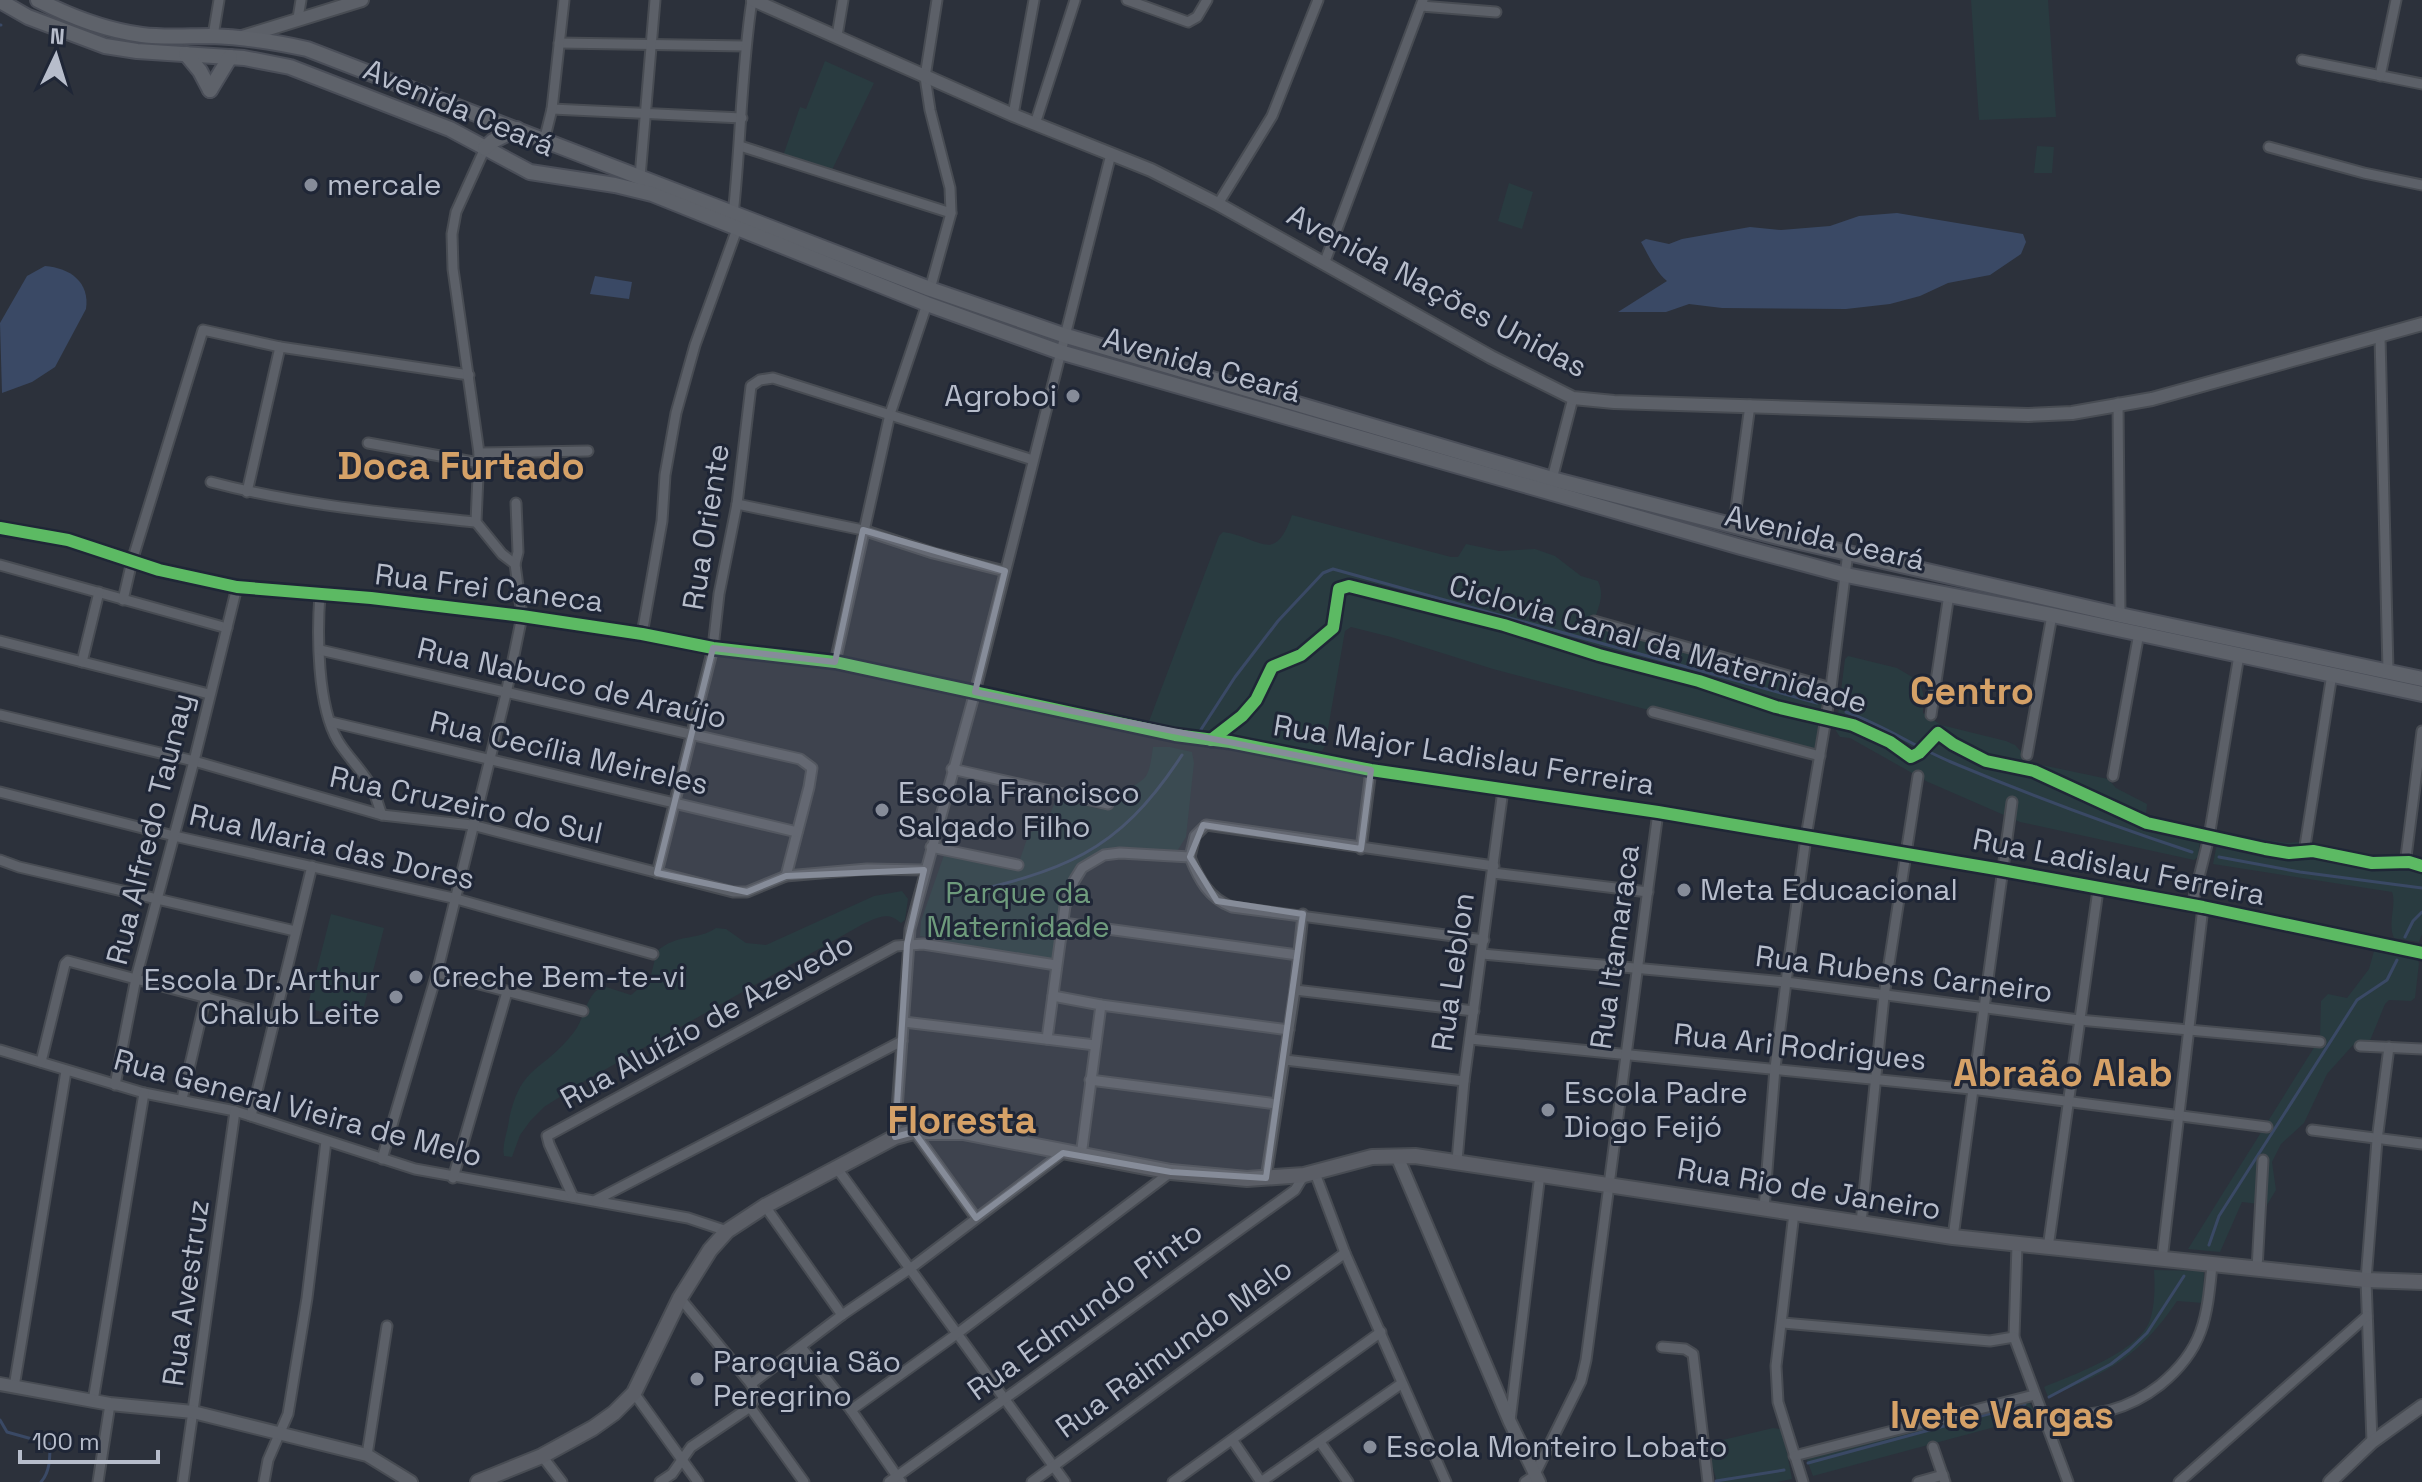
<svg xmlns="http://www.w3.org/2000/svg" width="2422" height="1482" viewBox="0 0 2422 1482" font-family="'Space Grotesk',sans-serif">
<style>
.green{fill:#293b40}
.water{fill:#3a4965}
.lines{fill:none;stroke-linecap:round;stroke-linejoin:round}
.stream{stroke:#3a4965;stroke-width:3}
.minor-casing{stroke:#484c53;stroke-width:13}
.tertiary-casing{stroke:#484c53;stroke-width:16}
.secondary-casing{stroke:#484c53;stroke-width:18}
.primary-casing{stroke:#4a4e58;stroke-width:18}
.minor{stroke:#5c6068;stroke-width:9}
.tertiary{stroke:#5c6068;stroke-width:12}
.secondary{stroke:#5b5e66;stroke-width:14}
.primary{stroke:#5e626a;stroke-width:14}
.cycleway-casing{stroke:#1f2636;stroke-width:17}
.cycleway{stroke:#5cba63;stroke-width:12}
.marked{fill:#868c99;fill-opacity:0.2;stroke:#868c99;stroke-width:6;stroke-linejoin:round}
.poi-dot{fill:#868c99;stroke:#1f2636;stroke-width:3}
.labels{text-anchor:middle;stroke-width:6;stroke-linejoin:round;paint-order:stroke}
.street-label{font-size:30px;fill:#b7bdcb;stroke:#1f2636}
.poi-label{font-size:30px;fill:#b7bdcb;stroke:#1f2636;text-anchor:start}
.park-label{font-size:30px;fill:#6e9b7c;stroke:#1f2636}
.district-label{font-size:38px;font-weight:bold;fill:#d5a167;stroke:#1f2636}
</style>
<rect width="100%" height="100%" fill="#2c313b"/>
<g class="green">
<path d="M1971,0H2048L2056,117L1979,120Z"/>
<path d="M825,61L874,83L831,172L783,156L800,107L806,109Z"/>
<path d="M2037,146L2054,147L2052,173H2034Z"/>
<path d="M1509,183L1533,192L1522,229L1498,221Z"/>
<path d="M1292,515L1451,557H1458L1466,544L1499,551L1535,549L1555,556L1581,576L1598,581C1606,598 1596,610 1593,626L1820,690L1823,692L1816,750L1812,753L1493,669L1391,637L1351,627L1345,631L1325,746L1322,751L1216,737L1148,724L1219,536L1223,532C1261,537 1274,566 1292,515Z"/>
<path d="M1848,656L1897,668L1919,681L1923,693V713L1941,725L2006,741L2015,745L2032,763L2108,779L2116,788L2147,804L2146,815L2196,827L2201,832L2198,857L2194,860L2020,822L1928,782L1850,738L1840,737L1836,731L1845,659Z"/>
<path d="M1153,747H1170L1192,752L1194,763L1186,837L1176,853L1119,852L1074,876L1055,959L1051,962L920,936L921,921L944,855L1014,867L1018,865L1029,833C1046,826 1050,816 1056,798L1099,809C1107,804 1113,799 1121,794C1148,776 1148,782 1153,747Z"/>
<path d="M2219,833L2287,843L2300,842L2372,855L2422,859V934L2419,942L2394,938C2387,922 2397,906 2392,892L2213,864Z"/>
<path d="M902,891L908,899L905,920L901,923C888,911 878,917 863,924L583,1082L544,1107L531,1120L520,1135L512,1157L504,1156C502,1146 506,1136 508,1126C519,1063 542,1074 574,1032C586,1016 585,995 603,986L631,995L650,979L657,951C678,933 697,941 716,928L726,929L746,943L766,945L874,896Z"/>
<path d="M331,914L384,928L360,1022L307,1008Z"/>
<path d="M2379,950L2417,958L2419,963L2415,998L2411,1001L2389,1000L2385,1004L2369,1043L2353,1045L2327,1074L2304,1123L2281,1144L2272,1162L2276,1190L2267,1205L2242,1202L2220,1252L2188,1249L2320,1038L2321,1001L2328,994L2347,998L2369,969L2374,951Z"/>
<path d="M2154,1270L2204,1271L2203,1303L2177,1301C2139,1357 2109,1372 2048,1397L2044,1387C2073,1375 2140,1351 2150,1320C2155,1305 2155,1287 2154,1270Z"/>
<path d="M2026,1400L2029,1401L2036,1416L2032,1419L2028,1418L1813,1476L1807,1460L1809,1457Z"/>
<path d="M1773,1428L1780,1429L1783,1432L1792,1479L1777,1482H1717L1709,1455L1710,1443Z"/>
</g>
<g class="water">
<path d="M1897,213L2023,234L2026,242L2021,254L1990,275L1948,283L1920,296L1890,304L1846,309L1722,308L1689,304L1666,312H1618L1667,281C1655,271 1649,256 1641,242L1646,239L1669,244L1682,239L1750,227L1781,230L1830,226L1859,216Z"/>
<path d="M45,266C70,268 90,282 86,309L55,367L32,382L2,393L0,323L27,276Z"/>
<path d="M595,276L632,282L629,299L590,294Z"/>
</g>
<g class="lines">
<g class="stream">
<path d="M0,25H1"/>
<path d="M1846,712C1883,725 1915,747 1951,762C2030,795 2110,825 2192,852"/>
<path d="M1200,731L1235,677L1278,621L1323,573L1333,569L1817,703"/>
<path d="M2219,857L2300,872L2422,888"/>
<path d="M951,897C1063,870 1116,856 1182,755"/>
<path d="M2405,937L2413,921L2422,912"/>
<path d="M2209,1245L2219,1216L2357,1000L2387,980L2397,960"/>
<path d="M2049,1397L2111,1364L2129,1350L2147,1333L2184,1276"/>
<path d="M0,1420L7,1432L50,1444C50,1458 50,1472 41,1482"/>
<path d="M1808,1463L2025,1404"/>
<path d="M1716,1481L1784,1470"/>
</g>
<defs>
<g id="minor">
<path d="M1127,0L1188,22L1197,17L1207,0"/>
<path d="M1421,6L1496,12"/>
<path d="M298,18L301,0"/>
<path d="M213,36L219,0"/>
<path d="M837,36L843,0"/>
<path d="M559,43L745,46"/>
<path d="M2302,60L2422,84"/>
<path d="M2380,76L2396,0"/>
<path d="M552,109L742,118"/>
<path d="M1013,115L1034,0"/>
<path d="M1035,124L1075,0"/>
<path d="M544,141L552,109L564,0"/>
<path d="M740,146L951,213"/>
<path d="M2269,147L2364,173L2422,185"/>
<path d="M640,177L655,0"/>
<path d="M1218,204L1272,116L1318,0"/>
<path d="M733,215C741,143 741,71 752,0"/>
<path d="M1324,264L1423,0"/>
<path d="M930,289L951,213L950,188L930,110L925,77L937,0"/>
<path d="M2380,336L2388,671"/>
<path d="M2118,403L2120,615"/>
<path d="M368,443L479,463"/>
<path d="M479,453L588,451"/>
<path d="M1552,479L1573,398"/>
<path d="M211,482C297,505 388,513 476,522"/>
<path d="M247,492L280,347"/>
<path d="M737,504L863,530L933,553L1005,571"/>
<path d="M1734,524L1750,405"/>
<path d="M0,528L68,540L159,570L237,587L371,598L522,616L642,634L713,648L835,662L1175,735L1230,742L1371,770L1658,812L2002,870L2203,907L2422,953"/>
<path d="M515,564L518,552L516,503"/>
<path d="M0,565L227,628"/>
<path d="M320,594C317,633 317,706 338,741C347,756 362,770 371,786C376,794 378,806 382,815"/>
<path d="M123,600L132,561L203,330L280,347L469,375"/>
<path d="M1594,621L1831,688"/>
<path d="M642,634L662,521L665,475L676,413L695,345L737,229"/>
<path d="M0,641L209,694"/>
<path d="M320,650L800,759L812,768L809,787L786,876"/>
<path d="M82,662L99,592"/>
<path d="M835,662L890,414L927,304"/>
<path d="M1653,712L1820,756"/>
<path d="M0,715L194,761L382,815L472,825L733,892H747L786,876L867,869L924,870"/>
<path d="M1931,715L1949,594"/>
<path d="M331,722L797,832"/>
<path d="M2027,755L2052,615"/>
<path d="M952,769L1108,804"/>
<path d="M2113,776L2139,633"/>
<path d="M0,792L174,836L453,898L653,954"/>
<path d="M2305,846L2332,674"/>
<path d="M931,847L1018,865"/>
<path d="M1361,849L1371,770"/>
<path d="M1190,857L1195,836L1206,825L1494,866"/>
<path d="M1190,857C1199,880 1209,898 1232,907L1484,940"/>
<path d="M2406,857L2422,731"/>
<path d="M0,860L19,867L295,931"/>
<path d="M657,873L713,648L719,594L737,504L751,386L760,380L773,378L1033,460"/>
<path d="M1493,873L1648,892"/>
<path d="M2192,905L2209,837L2239,655"/>
<path d="M1063,923L1298,955"/>
<path d="M1482,954L1786,982L2079,1020L2320,1042"/>
<path d="M437,973L583,1011"/>
<path d="M1295,990L1474,1011"/>
<path d="M1053,996L1101,1005L1289,1030"/>
<path d="M904,1022L1095,1045"/>
<path d="M1047,1039L1065,906L1074,881L1082,868L1104,855L1120,853L1190,857"/>
<path d="M1470,1039L1971,1089L2267,1127"/>
<path d="M2360,1046L2422,1049"/>
<path d="M0,1050L144,1093L235,1111L415,1169L688,1218L727,1231"/>
<path d="M1285,1060L1464,1081"/>
<path d="M41,1062L65,964L68,961L275,1016"/>
<path d="M1090,1080L1277,1104"/>
<path d="M115,1085L136,978L194,761L237,587"/>
<path d="M182,1099L206,996"/>
<path d="M251,1116L312,866"/>
<path d="M2312,1130L2422,1144"/>
<path d="M914,1132L976,1218"/>
<path d="M895,1137L910,929L975,692L1111,154"/>
<path d="M1081,1156L1101,1005"/>
<path d="M382,1159L437,973L506,694L522,616L515,564L502,554L476,522L479,453L453,269L452,234L456,212L485,148"/>
<path d="M1457,1161L1464,1081L1503,790"/>
<path d="M836,1167L1065,1482"/>
<path d="M1315,1173L1345,1253L1446,1482"/>
<path d="M453,1178L507,992"/>
<path d="M1266,1178L1295,990L1303,914"/>
<path d="M573,1197L549,1144L547,1136L896,946L923,944L1056,965"/>
<path d="M596,1200L902,1041"/>
<path d="M765,1206L842,1315"/>
<path d="M1764,1209L1775,1068L1786,982L1806,837L1831,688L1848,552"/>
<path d="M1794,1213L1776,1366L1778,1402L1803,1482"/>
<path d="M1861,1223L1884,996L1918,776"/>
<path d="M1953,1237L2012,802"/>
<path d="M2017,1245L2014,1337L2068,1482"/>
<path d="M2048,1248L2098,890"/>
<path d="M2162,1260L2203,907"/>
<path d="M2257,1269L2263,1160"/>
<path d="M680,1298L751,1384L757,1395L750,1407L804,1482"/>
<path d="M1783,1323L1990,1341L2014,1337"/>
<path d="M801,1347L851,1410L901,1482"/>
<path d="M1662,1347L1685,1349L1693,1354L1708,1482"/>
<path d="M751,1384L842,1315L911,1268L1063,1153"/>
<path d="M14,1387L66,1071"/>
<path d="M634,1393L698,1482"/>
<path d="M93,1401L144,1093"/>
<path d="M851,1410L958,1333L1171,1172"/>
<path d="M2044,1419C2066,1416 2090,1415 2111,1410C2129,1405 2146,1396 2160,1385C2204,1349 2207,1318 2212,1265"/>
<path d="M1510,1421L1540,1174"/>
<path d="M1233,1441L1261,1482"/>
<path d="M1320,1442L1348,1482"/>
<path d="M2372,1442L2366,1280L2377,1140L2389,1047"/>
<path d="M1933,1447L1945,1482"/>
<path d="M367,1455L387,1326"/>
<path d="M542,1456L562,1482"/>
<path d="M1794,1456L2034,1395"/>
<path d="M98,1482L110,1404"/>
<path d="M183,1482L235,1111"/>
<path d="M264,1482L268,1460L288,1414L307,1298L326,1141"/>
<path d="M660,1482L672,1474L691,1447L750,1407"/>
<path d="M889,1482L1295,1190L1304,1175"/>
<path d="M1032,1482L1345,1253"/>
<path d="M1173,1482L1381,1332"/>
<path d="M1261,1482L1401,1384"/>
<path d="M1525,1482L1534,1476L1581,1381L1586,1360L1658,812"/>
<path d="M1918,1482L1943,1475"/>
<path d="M2179,1482L2367,1316"/>
</g>
<g id="tertiary">
<path d="M753,0L1013,115L1151,170L1218,204L1491,357L1573,398L1614,402L2028,415L2072,413L2152,399L2422,324"/>
<path d="M239,38L362,0"/>
<path d="M1397,1156L1510,1422L1539,1482"/>
<path d="M0,1384L110,1404L193,1412L367,1455L411,1482"/>
<path d="M2330,1482L2372,1442L2422,1406"/>
</g>
<path id="secondary" d="M478,1482L542,1456L593,1428L614,1413L634,1393L680,1298L710,1250L727,1231L765,1206L895,1137L914,1132H963L1171,1172L1247,1179L1304,1175L1372,1157L1415,1156L1953,1237L2366,1280L2422,1282"/>
<g id="primary">
<path d="M38,0C71,17 105,30 142,35C165,38 188,36 210,36C243,37 275,42 307,49L930,289L1063,335L1552,479L1778,537L2120,615L2422,679"/>
<path d="M0,1L28,17L105,46L137,51L244,58L290,67L450,129L530,172L615,185L652,194L927,304L1060,352L1741,547L1846,575L2052,615L2422,694"/>
<path d="M186,54L200,71L210,90"/>
<path d="M210,90L230,57"/>
<path d="M485,148L493,141L517,129"/>
</g>
</defs>
<use href="#minor" class="minor-casing"/>
<use href="#tertiary" class="tertiary-casing"/>
<use href="#secondary" class="secondary-casing"/>
<use href="#primary" class="primary-casing"/>
<use href="#minor" class="minor"/>
<use href="#tertiary" class="tertiary"/>
<use href="#secondary" class="secondary"/>
<use href="#primary" class="primary"/>
<defs>
<g id="cycleway">
<path d="M0,528L68,540L159,570L237,587L371,598L522,616L642,634L713,648L835,662L1175,735L1230,742L1371,770L1658,812L2002,870L2203,907L2422,953"/>
<path d="M1211,740L1242,716L1256,700L1272,667L1301,655L1333,628L1339,589L1349,586L1504,625L1599,655L1699,681L1776,707L1853,725L1890,742L1911,757L1919,753L1938,733L1953,744L1986,761L2034,771L2147,823L2265,849L2289,853L2313,851L2372,863L2409,862L2422,866"/>
</g>
</defs>
<use href="#cycleway" class="cycleway-casing"/>
<use href="#cycleway" class="cycleway"/>
</g>
<path class="marked" d="M863,530L1005,571L975,692L1371,770L1361,849L1203,825L1190,857L1217,901L1303,914L1266,1178L1171,1172L1063,1153L976,1218L914,1132L895,1137L907,944L924,870L786,876L747,892L657,873L713,648L835,662Z"/>
<g class="poi-dot">
<circle cx="311" cy="185" r="8"/>
<circle cx="1073" cy="396" r="8"/>
<circle cx="882" cy="810" r="8"/>
<circle cx="1684" cy="890" r="8"/>
<circle cx="416" cy="977" r="8"/>
<circle cx="396" cy="997" r="8"/>
<circle cx="1548" cy="1110" r="8"/>
<circle cx="697" cy="1379" r="8"/>
<circle cx="1370" cy="1447" r="8"/>
</g>
<g class="labels">
<g class="street-label">
<text transform="translate(459 108) rotate(23)" y="10">Avenida Ceará</text>
<text transform="translate(1437 291) rotate(28)" y="10">Avenida Nações Unidas</text>
<text transform="translate(1202 365) rotate(16)" y="10">Avenida Ceará</text>
<text transform="translate(706 527) rotate(-81)" y="10">Rua Oriente</text>
<text transform="translate(1825 538) rotate(13)" y="10">Avenida Ceará</text>
<text transform="translate(489 588) rotate(7)" y="10">Rua Frei Caneca</text>
<text transform="translate(1658 644) rotate(16)" y="10">Ciclovia Canal da Maternidade</text>
<text transform="translate(572 683) rotate(13)" y="10">Rua Nabuco de Araújo</text>
<text transform="translate(569 753) rotate(13)" y="10">Rua Cecília Meireles</text>
<text transform="translate(1464 755) rotate(9)" y="10">Rua Major Ladislau Ferreira</text>
<text transform="translate(466 805) rotate(12)" y="10">Rua Cruzeiro do Sul</text>
<text transform="translate(150 829) rotate(-76)" y="10">Rua Alfredo Taunay</text>
<text transform="translate(332 847) rotate(13)" y="10">Rua Maria das Dores</text>
<text transform="translate(2119 867) rotate(11)" y="10">Rua Ladislau Ferreira</text>
<text transform="translate(1615 947) rotate(-82)" y="10">Rua Itamaraca</text>
<text transform="translate(1453 972) rotate(-82)" y="10">Rua Leblon</text>
<text transform="translate(1904 974) rotate(7)" y="10">Rua Rubens Carneiro</text>
<text transform="translate(707 1021) rotate(-29)" y="10">Rua Aluízio de Azevedo</text>
<text transform="translate(1800 1047) rotate(6)" y="10">Rua Ari Rodrigues</text>
<text transform="translate(298 1108) rotate(15)" y="10">Rua General Vieira de Melo</text>
<text transform="translate(1809 1189) rotate(9)" y="10">Rua Rio de Janeiro</text>
<text transform="translate(186 1293) rotate(-82)" y="10">Rua Avestruz</text>
<text transform="translate(1085 1311) rotate(-36)" y="10">Rua Edmundo Pinto</text>
<text transform="translate(1174 1348) rotate(-36)" y="10">Rua Raimundo Melo</text>
</g>
<g class="poi-label">
<text x="327" y="195">mercale</text>
<text x="1057" y="406" text-anchor="end">Agroboi</text>
<text x="898" y="803">Escola Francisco<tspan x="898" dy="34">Salgado Filho</tspan></text>
<text x="1700" y="900">Meta Educacional</text>
<text x="432" y="987">Creche Bem-te-vi</text>
<text x="380" y="990" text-anchor="end">Escola Dr. Arthur<tspan x="380" dy="34">Chalub Leite</tspan></text>
<text x="1564" y="1103">Escola Padre<tspan x="1564" dy="34">Diogo Feijó</tspan></text>
<text x="713" y="1372">Paroquia São<tspan x="713" dy="34">Peregrino</tspan></text>
<text x="1386" y="1457">Escola Monteiro Lobato</text>
</g>
<g class="park-label">
<text x="1018" y="903">Parque da<tspan x="1018" dy="34">Maternidade</tspan></text>
</g>
<g class="district-label">
<text x="461" y="479">Doca Furtado</text>
<text x="1972" y="704">Centro</text>
<text x="2063" y="1086">Abraão Alab</text>
<text x="962" y="1133">Floresta</text>
<text x="2002" y="1428">Ivete Vargas</text>
</g>
</g>
<g transform="translate(56 56) rotate(4)" stroke="#1f2636" stroke-width="6" paint-order="stroke">
<path d="M0-6L14 30L0 20L-14 30Z" fill="#b7bdcb"/>
<text y="-12" font-size="22" font-weight="bold" text-anchor="middle" fill="#b7bdcb">N</text>
</g>
<path d="M20 1450v12h138v-12" fill="none" stroke="#b7bdcb" stroke-width="4"/>
<text x="32" y="1450" font-size="24" fill="#b7bdcb" stroke="#1f2636" stroke-width="6" paint-order="stroke">100 m</text>
</svg>
